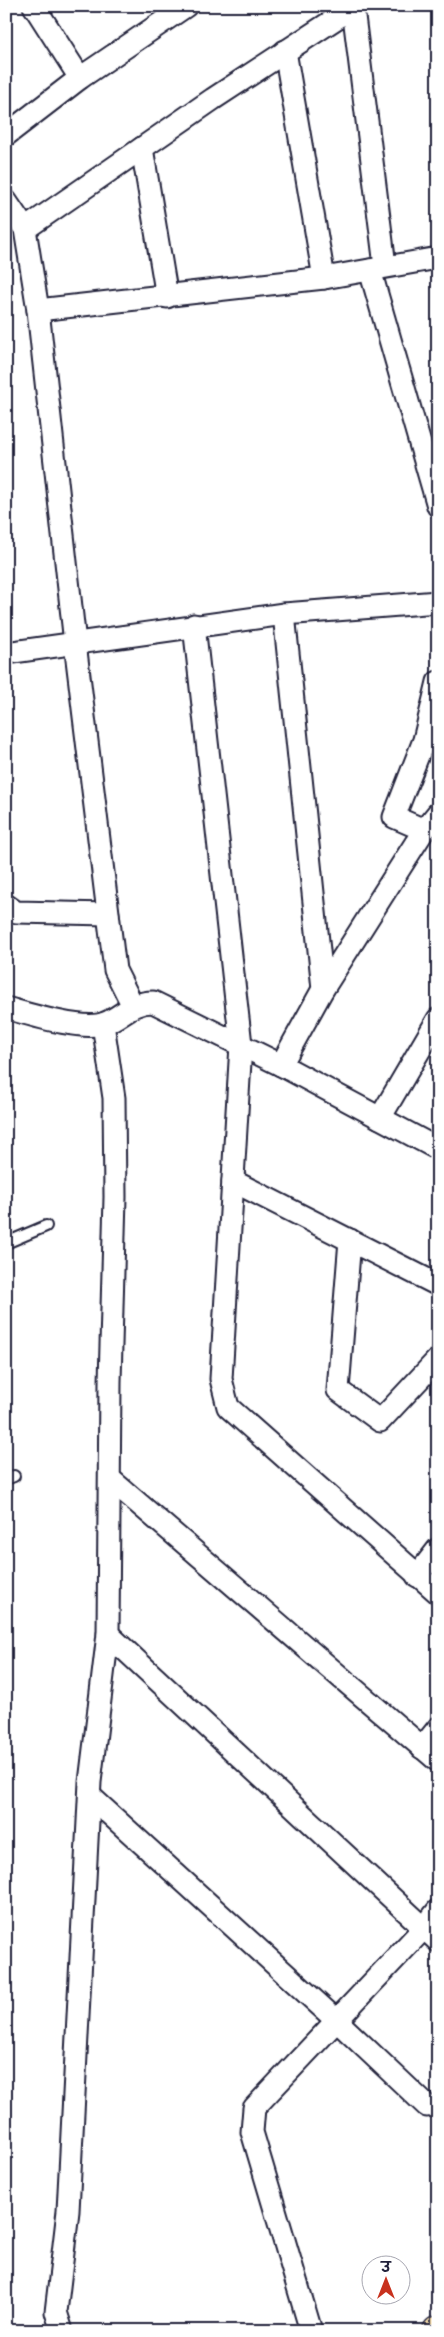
<svg xmlns="http://www.w3.org/2000/svg" width="444" height="2337" viewBox="0 0 444 2337" font-family="Sriracha,'Playpen Sans Deva',sans-serif">
<style>
.lines{fill:none;stroke-linecap:round;stroke-linejoin:round}
.lane-casing{stroke:#22223b;stroke-width:14}
.street-casing{stroke:#22223b;stroke-width:25}
.primary-casing{stroke:#22223b;stroke-width:31}
.lane{stroke:#fff;stroke-width:10}
.street{stroke:#fff;stroke-width:21}
.primary{stroke:#f8deab;stroke-width:28}
</style>
<rect width="100%" height="100%" fill="#fff"/>
<filter id="ink" filterUnits="userSpaceOnUse"><feTurbulence type="fractalNoise" baseFrequency=".02" numOctaves="2"/><feDisplacementMap in="SourceGraphic" scale="10" xChannelSelector="R" yChannelSelector="G"/><feConvolveMatrix kernelMatrix="1 2 1 2 8 2 1 2 1" color-interpolation-filters="sRGB"/></filter>
<g filter="url(#ink)">
<g class="lines">
<defs>
<g id="lane">
<path d="M6,1243L46,1226"/>
<path d="M6,1479L14,1476"/>
</g>
<g id="street">
<path d="M34,6L80,78"/>
<path d="M353,8L385,266"/>
<path d="M285,51L324,278"/>
<path d="M6,135L80,78L186,6"/>
<path d="M142,148L167,297"/>
<path d="M6,201L25,229L38,310L75,643L115,970L133,1006"/>
<path d="M25,229L213,99L355,6"/>
<path d="M370,270L438,506"/>
<path d="M38,310L324,278L438,258"/>
<path d="M284,614L323,989"/>
<path d="M194,625L241,1045L221,1379L228,1407L438,1593"/>
<path d="M6,653L284,614L438,602"/>
<path d="M424,830L438,813"/>
<path d="M6,905L16,912L108,914"/>
<path d="M6,1008C28,1014 84,1032 105,1023C123,1016 131,1002 153,1002L281,1065L438,1149"/>
<path d="M281,1065L323,989L424,830L394,817L424,740L438,682"/>
<path d="M380,1118L438,1019"/>
<path d="M233,1181L438,1285"/>
<path d="M350,1240L338,1390L380,1421L438,1359"/>
<path d="M110,1479L438,1761"/>
<path d="M417,1576L438,1549"/>
<path d="M108,1634L438,1941"/>
<path d="M422,1748L438,1728"/>
<path d="M90,1796L336,2020L427,2106"/>
<path d="M62,2331L56,2312L68,2211L90,1782L108,1634L110,1382L115,1197L114,1098L103,1024"/>
<path d="M311,2331L252,2132L254,2108L424,1928L438,1910"/>
</g>
<path id="primary" d="M437,2331H438"/>
</defs>
<use href="#lane" class="lane-casing"/>
<use href="#street" class="street-casing"/>
<use href="#primary" class="primary-casing"/>
<use href="#lane" class="lane"/>
<use href="#street" class="street"/>
<use href="#primary" class="primary"/>
</g>
</g>
<rect width="444" height="2337" fill="none" stroke="#fff" stroke-width="25"/>
<rect x="12" y="12" width="419" height="2312" fill="none" stroke="#22223b" stroke-width="2" filter="url(#ink)"/>
<g transform="translate(386 2280)"><circle r="24" fill="#ffffff" stroke="#a7a7b1"/>
<path d="M0-4L9 19L0 12L-9 19Z" fill="#c8321e"/>
<text y="-8" font-size="14" font-weight="bold" text-anchor="middle" fill="#22223b">उ</text>
</g>
</svg>
